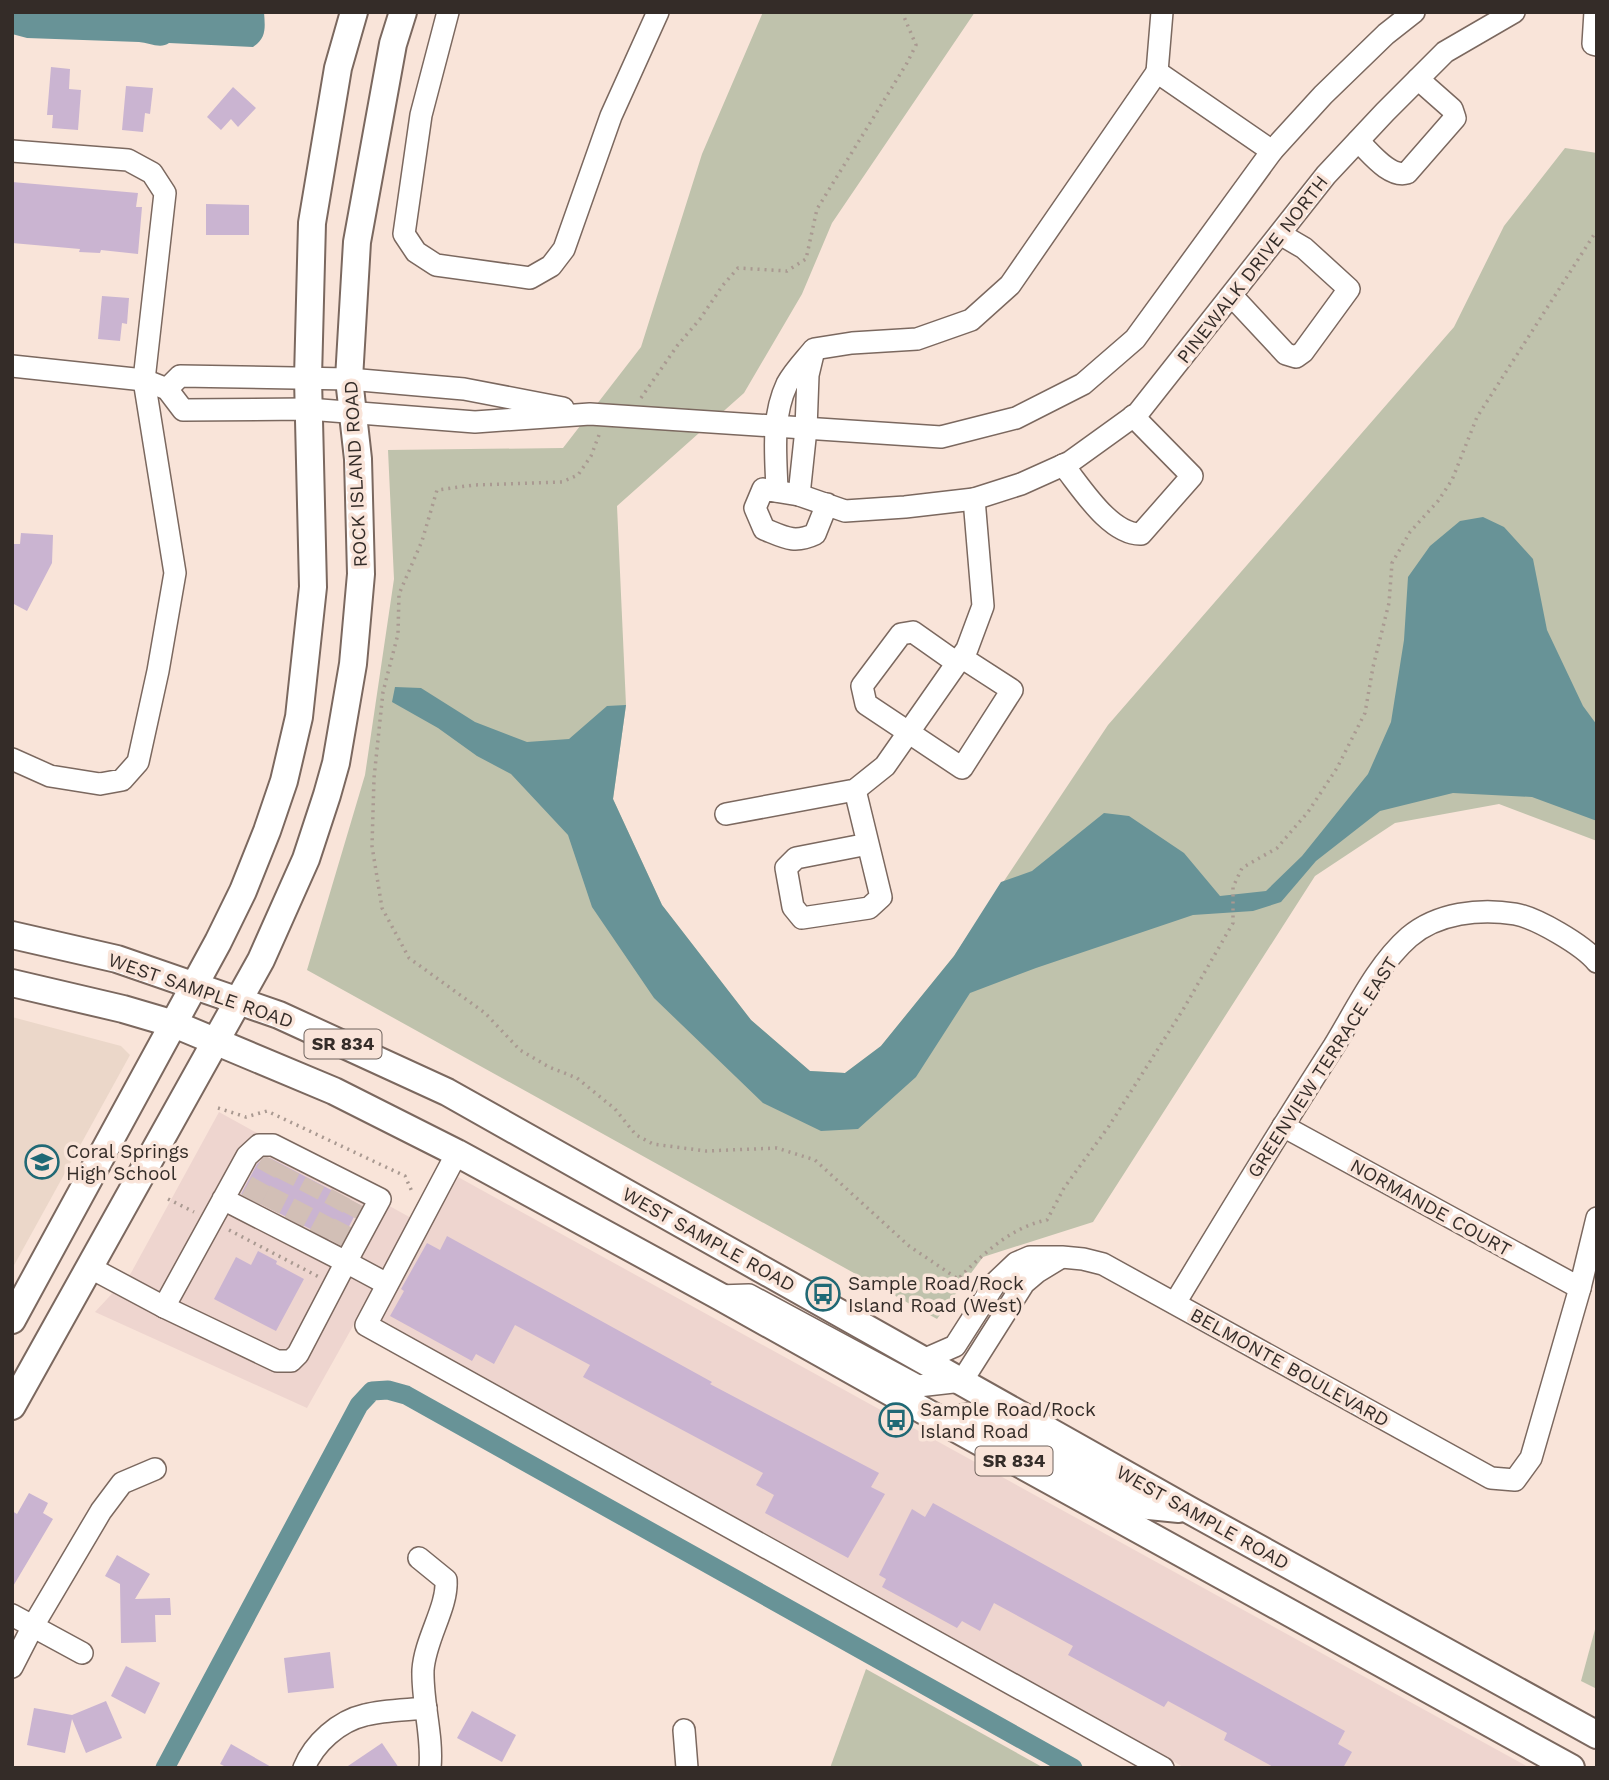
<svg xmlns="http://www.w3.org/2000/svg" width="1609" height="1780" viewBox="0 0 1609 1780" font-family="'Work Sans',sans-serif">
<style>
.commercial{fill:#eed5cf}
.education{fill:#ebd7c9}
.green{fill:#bfc2ac}
.water{fill:#689397}
.lines{fill:none;stroke-linecap:round;stroke-linejoin:round}
.canal{stroke:#689397;stroke-width:19}
.building{fill:#cab4d1}
.minor-tunnel{stroke:#d2bfb6;stroke-width:21;stroke-dasharray:21 10;stroke-linecap:butt}
.minor-casing{stroke:#7b685f;stroke-width:24}
.major-casing{stroke:#7b685f;stroke-width:30}
.path{stroke:#a99991;stroke-width:3.5;stroke-dasharray:2 5;stroke-linecap:butt}
.minor{stroke:#fff;stroke-width:21}
.major{stroke:#fff;stroke-width:26}
.labels{text-anchor:middle;stroke-width:7;stroke-linejoin:round;paint-order:stroke}
.shield{fill:#f9e4d9;stroke:#6f635d;stroke-width:2}
.shield-label{font-size:18px;font-weight:bold;fill:#342c28}
.street-label{font-size:19px;fill:#342c28;stroke:#f9e4d9}
.poi-label{font-size:19px;fill:#342c28;stroke:#f9e4d9;text-anchor:start}
</style>
<rect width="100%" height="100%" fill="#f9e4d9"/>
<g class="commercial">
<path d="M219,1112L413,1219L307,1408L95,1312L131,1273Z"/>
<path d="M458,1177L1530,1768H1185L380,1319Z"/>
</g>
<path class="education" d="M12,1017L121,1046L130,1055L12,1269Z"/>
<g class="green">
<path d="M763,12H975L832,223L802,294L744,393L617,506L626,705L613,799L662,905L751,1020L810,1071L845,1073L881,1046L954,956L1108,725L1454,327L1504,226L1565,148L1597,153V841L1499,804L1395,823L1315,876L1093,1222L983,1257L937,1319L307,970L365,775L394,579L388,450L563,448L641,347L702,154Z"/>
<path d="M1597,1622V1689L1581,1681Z"/>
<path d="M866,1669L1044,1768H830Z"/>
</g>
<g class="water">
<path d="M12,12H264C265,27 267,38 253,47L169,43C161,49 149,43 139,42L27,38L12,34Z"/>
<path d="M1483,517L1504,527L1533,559L1547,630L1583,706L1597,725V821L1532,797L1453,793L1380,811L1316,861L1281,902L1253,911L1193,915L1036,968L970,993L916,1077L858,1129L821,1131L763,1103L654,998L592,907L568,835L511,774L477,756L438,728L392,702L395,687L421,688L475,722L527,742L569,739L607,706L626,705L613,799L662,905L751,1020L810,1071L845,1073L881,1046L954,956L1001,882L1032,871L1104,813L1129,816L1184,853L1220,896L1266,891L1302,856L1368,774L1391,722L1404,640L1408,577L1430,546L1460,521Z"/>
</g>
<g class="lines">
<path class="canal" d="M165,1768L359,1405L372,1391L388,1390L406,1395L1073,1768"/>
</g>
<g class="building">
<path d="M51,67L70,69L69,89L81,90L78,130L52,128L53,115H47Z"/>
<path d="M126,86L153,88L150,114L145,113L143,132L122,130Z"/>
<path d="M233,87L256,108L238,127L231,119L221,130L207,117Z"/>
<path d="M12,182L138,193L136,207H142L138,254L101,250L100,253L79,252L80,249L12,243Z"/>
<path d="M206,204L249,205V235H206Z"/>
<path d="M102,296L129,298L127,324L122,323L120,341L98,339Z"/>
<path d="M21,533L53,535L52,563L27,611L12,603L13,544H20Z"/>
<path d="M264,1158H270L360,1205L340,1244L241,1194L257,1164Z"/>
<path d="M447,1236L712,1382L710,1384L879,1473L871,1487L885,1494L848,1558L765,1513L774,1495L756,1485L763,1473L583,1377L590,1365L515,1325L494,1364L476,1354L472,1361L390,1316L404,1291L401,1289L427,1243L440,1250Z"/>
<path d="M258,1251L277,1261L276,1264L304,1279L276,1331L214,1299L236,1257L251,1265Z"/>
<path d="M29,1493L48,1503L43,1513L53,1519L12,1588V1511L17,1514Z"/>
<path d="M933,1503L1345,1731L1338,1744L1352,1752L1343,1768H1275L1224,1740L1227,1733L1168,1701L1164,1707L1068,1655L1073,1646L994,1603L980,1631L962,1621L957,1628L882,1587L886,1579L879,1575L912,1509L925,1517Z"/>
<path d="M117,1555L150,1574L135,1599L170,1598L171,1615H155L156,1642L121,1643L120,1584L105,1576Z"/>
<path d="M330,1652L334,1688L288,1693L284,1658Z"/>
<path d="M126,1666L160,1683L145,1714L111,1696Z"/>
<path d="M106,1701L122,1738L86,1753L72,1719L65,1753L27,1745L34,1708L72,1715Z"/>
<path d="M472,1711L516,1735L502,1762L457,1738Z"/>
<path d="M382,1743L399,1768H345Z"/>
<path d="M231,1744L273,1768H228L220,1764Z"/>
</g>
<g class="lines">
<g class="minor-tunnel">
<path d="M251,1200L273,1160"/>
<path d="M270,1209L290,1169"/>
<path d="M294,1222L315,1182"/>
<path d="M319,1235L341,1194"/>
<path d="M334,1242L355,1202"/>
</g>
<defs>
<g id="minor">
<path d="M448,12L421,115L404,234L416,252L436,265L530,278L551,266L564,249L611,116L658,12"/>
<path d="M1162,12L1157,72L1272,151"/>
<path d="M1595,12L1593,44L1597,45"/>
<path d="M1358,141C1370,152 1389,178 1407,173L1455,118L1452,109L1418,79"/>
<path d="M12,151L128,160L152,173L165,193L144,380L175,573L158,671L138,762L122,780L100,784L50,776L12,759"/>
<path d="M1232,296L1286,354L1296,357L1303,352L1349,289L1304,248L1280,234"/>
<path d="M12,366L144,380L167,389L183,410L308,409L475,422L590,414L941,437L1016,418L1083,384L1135,339L1272,151L1323,95L1386,34L1414,12"/>
<path d="M167,389L180,376L349,379L464,389L563,408"/>
<path d="M1063,465C1081,487 1110,535 1141,534L1192,476L1133,416"/>
<path d="M777,491C776,455 771,418 787,384C794,371 805,360 814,349L852,343L917,339L971,320L1010,285L1157,72"/>
<path d="M799,495L806,429L808,375L813,354"/>
<path d="M974,499L1021,484L1070,462L1138,413L1326,175L1385,112L1445,52L1514,12"/>
<path d="M957,663L913,632L901,634L862,686L866,704L962,768L1012,690L961,657"/>
<path d="M855,790L881,897L869,908L802,918L793,907L786,868L796,858L868,844"/>
<path d="M726,814L855,790L885,766L957,663L967,649L983,606L974,499L905,507L845,511L799,495L763,489L755,508L764,529C784,537 794,544 815,534L827,504"/>
<path d="M1283,1126L1580,1288"/>
<path d="M457,1153L366,1325L1163,1768"/>
<path d="M89,1267L164,1307L277,1361H291L298,1354L346,1262L387,1284"/>
<path d="M719,1296L749,1295L918,1386L962,1381L1024,1283L1037,1272L1060,1258"/>
<path d="M1175,1303C1227,1217 1279,1131 1334,1046C1356,1010 1377,965 1409,937C1437,913 1480,908 1515,914C1537,918 1583,945 1597,962"/>
<path d="M164,1307L247,1156L259,1145H273L380,1199L346,1262L223,1199"/>
<path d="M923,1360L955,1346L996,1282L1016,1263L1030,1257H1062L1083,1259L1103,1264L1491,1478L1515,1480L1531,1458L1580,1288L1597,1218"/>
<path d="M419,1558L446,1580C448,1607 425,1639 423,1670C422,1703 433,1735 430,1768"/>
<path d="M12,1615L82,1653"/>
<path d="M12,1667L33,1626L101,1511L122,1483L155,1469"/>
<path d="M684,1730L687,1768"/>
<path d="M304,1768C314,1743 339,1721 365,1715C384,1710 407,1710 426,1708"/>
</g>
<g id="major">
<path d="M12,935L117,959L279,1015L447,1092L1191,1511L1597,1735"/>
<path d="M12,983L123,1009L174,1024L334,1091L457,1153L719,1296L942,1421L1571,1768"/>
<path d="M12,1320L218,942L243,891L267,831L284,781L299,717L313,587L308,378L312,223L338,68L354,12"/>
<path d="M12,1406L261,960L306,859L327,795L336,763L353,664L361,574L358,459L349,379L357,242L393,44L403,12"/>
<path d="M942,1421L981,1415L1139,1505L1179,1509"/>
</g>
</defs>
<use href="#minor" class="minor-casing"/>
<use href="#major" class="major-casing"/>
<g class="path">
<path d="M641,398L677,346L700,319L723,285L738,268L787,271L806,259L817,209L907,63L916,45L902,12"/>
<path d="M599,435L591,456L578,475L562,482L474,485L437,490L422,541L399,594L398,634L383,692L374,778L372,846L382,908L409,958L485,1013L520,1050L549,1067L577,1078L615,1109L636,1135L653,1144L706,1151L777,1148L815,1160L909,1246L958,1279C983,1254 1011,1227 1047,1220L1064,1188L1109,1126L1184,1008L1233,923V887L1242,868L1277,848L1308,812L1337,768L1365,713L1373,667L1389,603L1392,563L1410,532L1438,501L1452,480L1477,417L1597,230"/>
<path d="M218,1108L246,1117L267,1111L405,1176L413,1194"/>
<path d="M168,1199L194,1212"/>
<path d="M229,1230L319,1277"/>
</g>
<use href="#minor" class="minor"/>
<use href="#major" class="major"/>
</g>
<defs>
<symbol id="school-ring" viewBox="-11 -11 22 22"><circle r="9.5" fill="#f9e4d9" stroke="#206975" stroke-width="1.5"/><path d="M0-5L7-2L0 1L-7-2ZM-4 1L0 2.5L4 1V4Q0 6-4 4Z" fill="#206975"/></symbol>
<symbol id="bus-ring" viewBox="-11 -11 22 22"><circle r="9.5" fill="#f9e4d9" stroke="#206975" stroke-width="1.5"/><path d="M-5-6H5V4H4V6H2V4H-2V6H-4V4H-5ZM-3.5-4V0h7V-4ZM-3.5 1.2v1.5H-2V1.2ZM2 1.2v1.5H3.5V1.2Z" fill="#206975"/></symbol>
</defs>
<g fill-rule="evenodd">
<use href="#school-ring" x="23" y="1143" width="38" height="38"/>
<use href="#bus-ring" x="804" y="1275" width="38" height="38"/>
<use href="#bus-ring" x="877" y="1401" width="38" height="38"/>
</g>
<g class="labels">
<g class="shield">
<rect x="304.5" y="1029.5" width="77" height="29" rx="5"/>
<rect x="975.5" y="1446.5" width="77" height="29" rx="5"/>
</g>
<g class="shield-label">
<text x="343" y="1050">SR 834</text>
<text x="1014" y="1467">SR 834</text>
</g>
<g class="street-label">
<text transform="translate(1252 269) rotate(-52)" y="7">PINEWALK DRIVE NORTH</text>
<text transform="translate(355 474) rotate(-93)" y="7">ROCK ISLAND ROAD</text>
<text transform="translate(201 990) rotate(19)" y="7">WEST SAMPLE ROAD</text>
<text transform="translate(1322 1067) rotate(-57)" y="7">GREENVIEW TERRACE EAST</text>
<text transform="translate(1431 1207) rotate(29)" y="7">NORMANDE COURT</text>
<text transform="translate(709 1239) rotate(29)" y="7">WEST SAMPLE ROAD</text>
<text transform="translate(1290 1367) rotate(29)" y="7">BELMONTE BOULEVARD</text>
<text transform="translate(1203 1517) rotate(29)" y="7">WEST SAMPLE ROAD</text>
</g>
<g class="poi-label">
<text x="66" y="1158">Coral Springs<tspan x="66" dy="22">High School</tspan></text>
<text x="848" y="1290">Sample Road/Rock<tspan x="848" dy="22">Island Road (West)</tspan></text>
<text x="920" y="1416">Sample Road/Rock<tspan x="920" dy="22">Island Road</tspan></text>
</g>
</g>
<rect width="1609" height="1780" fill="none" stroke="#342c28" stroke-width="28"/>
</svg>
